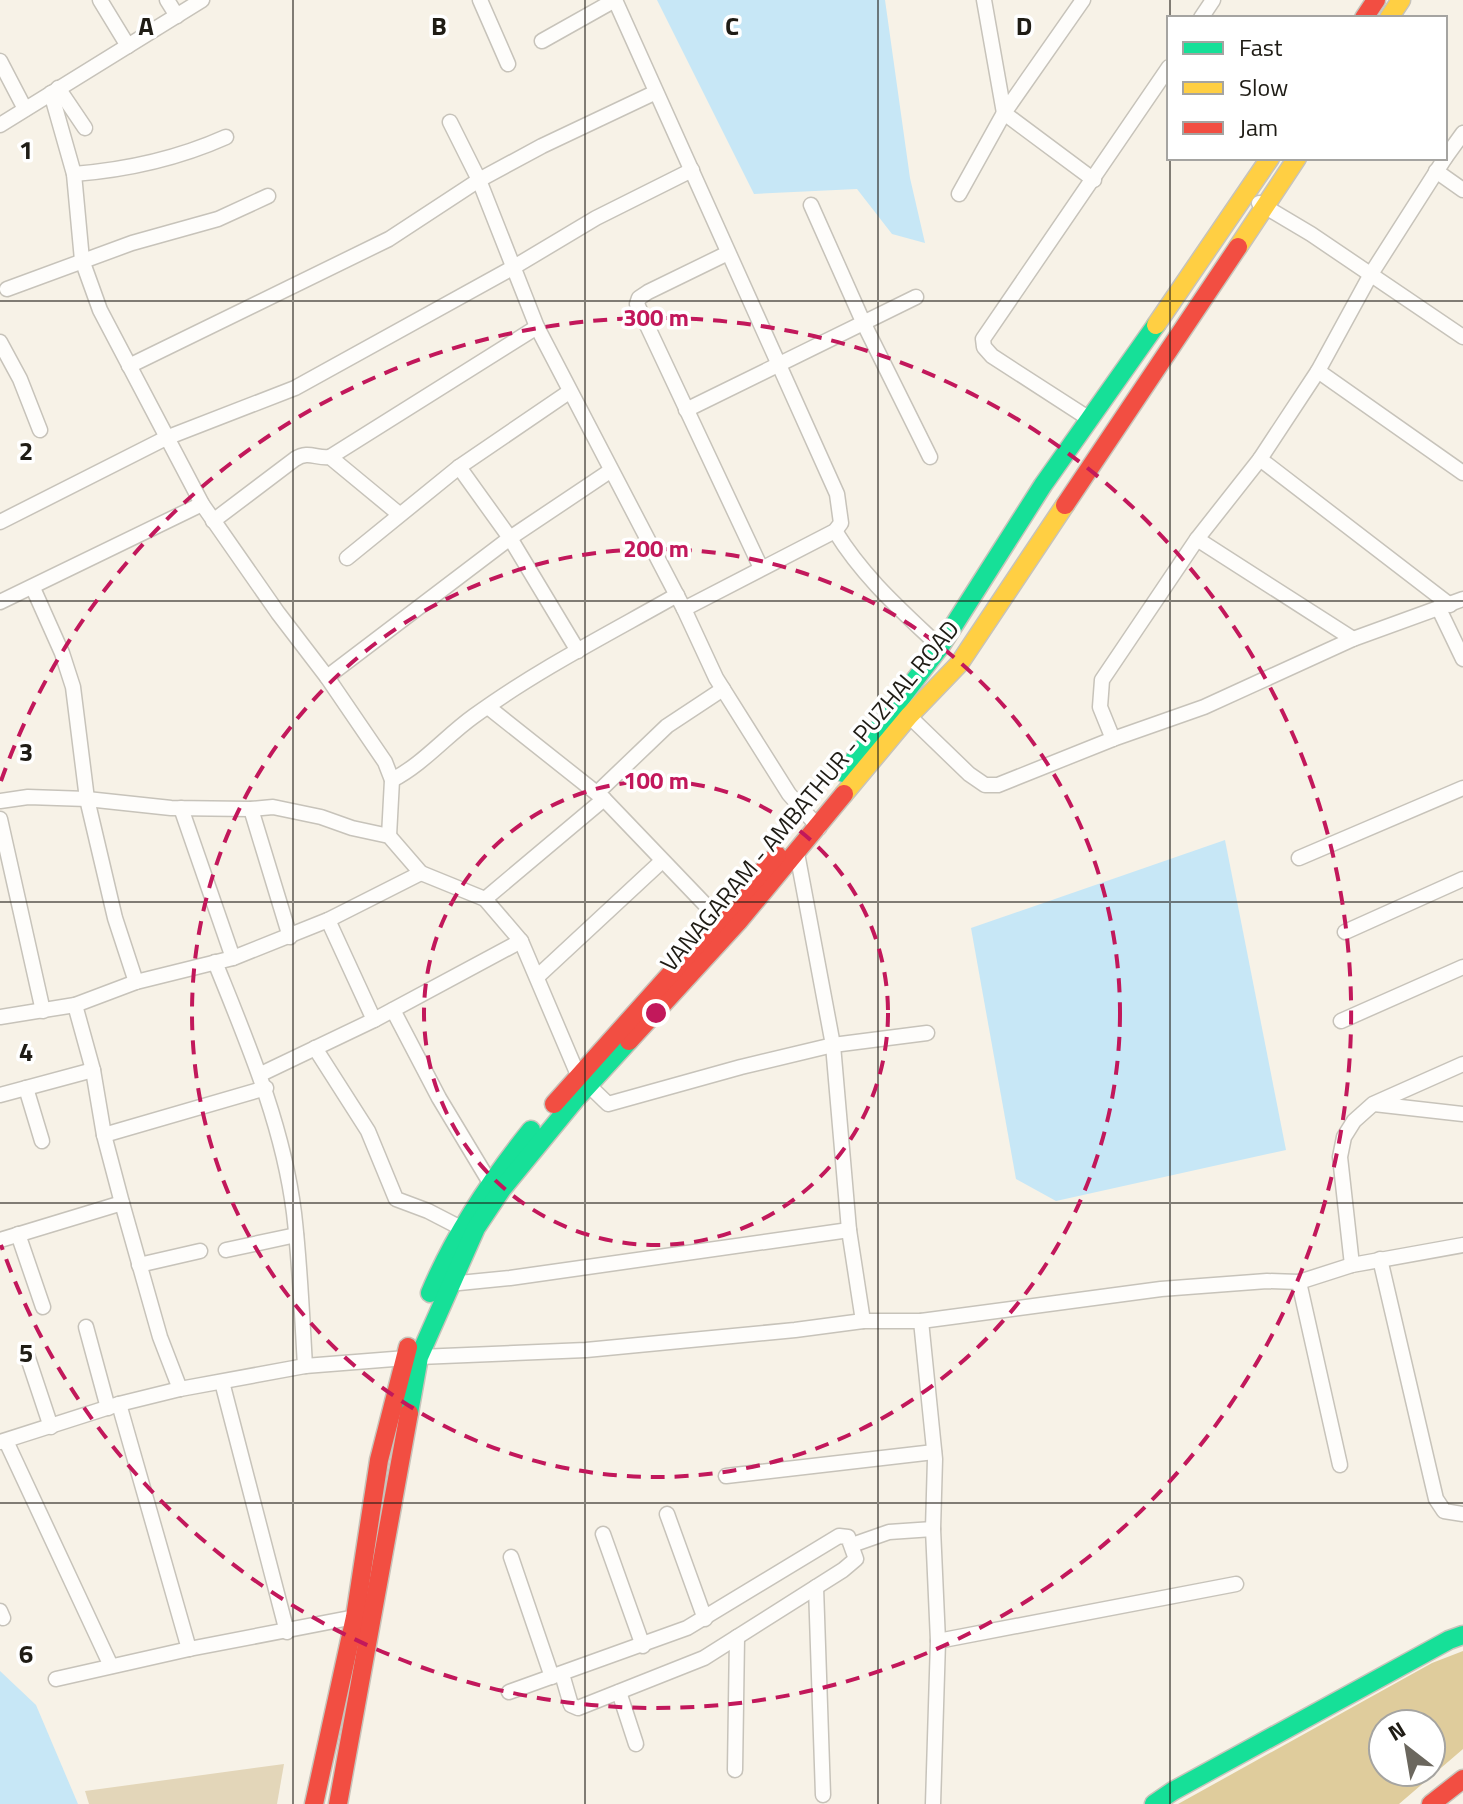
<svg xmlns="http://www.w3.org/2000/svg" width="1463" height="1804" viewBox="0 0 1463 1804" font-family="'Titillium Web',sans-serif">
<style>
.green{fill:#e3d6b9}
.forest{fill:#dfcc9c;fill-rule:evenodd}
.water{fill:#c7e7f6}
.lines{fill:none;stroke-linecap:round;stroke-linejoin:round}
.street-casing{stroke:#c7c3ba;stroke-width:17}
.fast-casing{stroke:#c7c3ba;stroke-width:21}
.slow-casing{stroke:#c7c3ba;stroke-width:21}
.jam-casing{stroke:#c7c3ba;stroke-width:21}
.street{stroke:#fefdfb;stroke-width:14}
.fast{stroke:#16e098;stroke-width:18}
.slow{stroke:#ffcf43;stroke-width:18}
.jam{stroke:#f24e42;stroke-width:18}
.grid{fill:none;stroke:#1f1c15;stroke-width:2;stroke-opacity:0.55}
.ring{fill:none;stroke:#c2185b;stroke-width:4;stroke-dasharray:14 10}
.labels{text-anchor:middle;stroke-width:7;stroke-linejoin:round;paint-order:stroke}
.street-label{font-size:24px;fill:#1f1c15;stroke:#fff}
.grid-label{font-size:26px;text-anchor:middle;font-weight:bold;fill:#1f1c15;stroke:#fff;stroke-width:7;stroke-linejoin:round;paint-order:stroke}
.centre{fill:#c2185b;stroke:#fff;stroke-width:4}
.ring-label{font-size:24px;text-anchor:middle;font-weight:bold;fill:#c2185b;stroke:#fff;stroke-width:7;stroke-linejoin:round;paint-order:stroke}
</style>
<rect width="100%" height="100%" fill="#f7f2e7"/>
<path class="green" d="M284,1764L277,1804H89L85,1791Z"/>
<path class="forest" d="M1463,1651V1749L1399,1804H1178L1432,1663ZM1383,1724H1431V1772H1383Z"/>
<g class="water">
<path d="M657,0H885L910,178L925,243L892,234L857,189L754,194Z"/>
<path d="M1225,840L1286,1150L1056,1201L1016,1179L971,928Z"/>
<path d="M0,1671L36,1705L78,1804H0Z"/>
</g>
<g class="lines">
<defs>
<g id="street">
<path d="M100,0L128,46"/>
<path d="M167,0L177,16"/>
<path d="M480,0L508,64"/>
<path d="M984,0L1004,113L1094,180"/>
<path d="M1201,18L1213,0"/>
<path d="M542,41L615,0L837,494L841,523L835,531L684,609"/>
<path d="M0,61L25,109"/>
<path d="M58,88L85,128"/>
<path d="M51,93L74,174L82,260L100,310L202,504L278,613L327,677L385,762L392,780L389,836"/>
<path d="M450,122L479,180L537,327L684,609L716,678L789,794L819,828"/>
<path d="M0,125L202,0"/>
<path d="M1445,158L1371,274L1318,371L1463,473"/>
<path d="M1445,158L1463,133"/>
<path d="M1436,171L1463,190"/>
<path d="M74,174C125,170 179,158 226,137"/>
<path d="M959,194L1004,113L1083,0"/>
<path d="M1259,203L1311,234L1463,337"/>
<path d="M811,205L864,324L930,457"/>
<path d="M728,253L648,292L639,298L637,304L761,568"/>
<path d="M7,289L132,243L218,219L268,196"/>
<path d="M0,342L20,379L40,430"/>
<path d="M129,366L389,239L479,180L542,146L654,93"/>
<path d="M686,410L916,297"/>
<path d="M1091,420L992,356L984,347L983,339L1169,67"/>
<path d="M330,457L537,327"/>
<path d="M1260,459L1450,605"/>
<path d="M459,467L510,538L578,651"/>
<path d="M213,521L295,459C309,450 316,459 330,457L399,514"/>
<path d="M0,522L166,438L295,388L514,267L596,218L692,170"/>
<path d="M835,531C864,578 900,609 940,647"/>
<path d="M1197,539L1260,459L1318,371"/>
<path d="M347,558L459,467L569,392"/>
<path d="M33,588L62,653L73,687L87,799L115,918L136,982"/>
<path d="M0,602L202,504"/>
<path d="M1439,609L1463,659"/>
<path d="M327,677L510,538L610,471"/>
<path d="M488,707L604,799L719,919"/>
<path d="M909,716L969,774L985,785H998L1113,739L1204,707L1353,639L1463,599"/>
<path d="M1113,739L1100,707L1102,680L1197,539L1353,639"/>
<path d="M392,780C423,764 446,736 474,716C537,670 610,633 677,595"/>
<path d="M597,793L667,726L723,689"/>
<path d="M0,801L28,797L87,799L171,808L251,809L273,807L321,817L352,828L389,836L421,873L485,899L521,941L578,1075L608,1104L741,1067L833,1045L927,1033"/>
<path d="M181,808L233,958"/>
<path d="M251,809L290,937"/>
<path d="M0,819L43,1011"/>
<path d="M797,853L833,1045L849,1230L863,1321"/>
<path d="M1299,858L1463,788"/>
<path d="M485,899L604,799"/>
<path d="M328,920L374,1020"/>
<path d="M1345,932L1463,879"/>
<path d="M215,962C248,1044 283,1125 294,1213C300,1264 302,1315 305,1366"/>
<path d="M537,977L662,861"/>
<path d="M75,1005L93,1070L104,1135L122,1203L160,1337L180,1389"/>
<path d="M393,1010L439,1098L489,1181L495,1185"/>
<path d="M0,1017L75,1005L136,982L233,958L328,920L421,873"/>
<path d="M1341,1021L1463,967"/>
<path d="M315,1048L368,1131L396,1199L428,1211L459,1227"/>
<path d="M261,1074L374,1020L521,941"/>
<path d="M26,1088L42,1141"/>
<path d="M0,1095L93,1070"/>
<path d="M1374,1104L1463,1114"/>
<path d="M104,1135L266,1088"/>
<path d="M18,1234L43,1307"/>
<path d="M0,1240L122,1203"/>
<path d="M226,1250L296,1235"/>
<path d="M1380,1259L1436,1499L1444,1511L1463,1514"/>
<path d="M139,1265L200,1251"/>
<path d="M1352,1265L1340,1157L1344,1137L1354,1121L1373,1104L1463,1064"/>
<path d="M1299,1282L1340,1465"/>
<path d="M449,1284L510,1278L849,1230"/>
<path d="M921,1321L935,1459L933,1529L938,1641L933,1804"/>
<path d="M86,1327L108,1408"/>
<path d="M28,1358L51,1427"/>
<path d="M222,1382L287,1632"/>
<path d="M119,1404L189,1649"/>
<path d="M6,1441L111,1666"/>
<path d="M0,1442L119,1404L180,1389L305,1366L419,1357L586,1350L795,1330L863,1321H921L1161,1289L1267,1281L1299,1282L1352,1265L1463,1245"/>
<path d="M726,1476L934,1452"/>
<path d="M667,1514L705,1619"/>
<path d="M603,1534L643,1646"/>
<path d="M852,1545L889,1532L933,1529"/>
<path d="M511,1557L552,1677"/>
<path d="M816,1587L823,1795"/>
<path d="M0,1611L3,1618"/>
<path d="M938,1641L1236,1584"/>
<path d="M56,1679L189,1649L355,1617"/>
<path d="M509,1692L687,1628L839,1536L848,1537L856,1559L843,1570L704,1658L578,1708L571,1705L562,1674"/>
<path d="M619,1692L636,1744"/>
<path d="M735,1770L737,1637"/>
</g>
<g id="fast">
<path d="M844,773L940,647L1043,485L1156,325"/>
<path d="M430,1293C455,1233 490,1181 531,1130"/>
<path d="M409,1413L419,1357L476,1228L502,1189L575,1100L629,1041"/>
<path d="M1154,1804L1173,1791L1449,1640L1463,1635"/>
</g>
<g id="slow">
<path d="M1389,18L1401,0"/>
<path d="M1238,247L1297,158"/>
<path d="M1156,325L1270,158"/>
<path d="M844,794L909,716L959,664L1065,505"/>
</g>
<g id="jam">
<path d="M1364,18L1376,0"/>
<path d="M1065,505L1238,247"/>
<path d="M629,1041L738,922L844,794"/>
<path d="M554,1104L777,855"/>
<path d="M314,1804L355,1617L379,1460L408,1347"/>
<path d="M338,1804L409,1413"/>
<path d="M1431,1804L1463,1779"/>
</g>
</defs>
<use href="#street" class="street-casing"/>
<use href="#fast" class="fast-casing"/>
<use href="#slow" class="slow-casing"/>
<use href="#jam" class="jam-casing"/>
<use href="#street" class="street"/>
<use href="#fast" class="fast"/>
<use href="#slow" class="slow"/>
<use href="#jam" class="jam"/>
</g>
<path class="grid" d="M293,0V1804M585,0V1804M878,0V1804M1170,0V18M1170,158V1804M0,301H1463M0,601H1463M0,902H1463M0,1203H1463M0,1503H1463"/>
<g class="ring">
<circle cx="656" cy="1013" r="232"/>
<circle cx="656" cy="1013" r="464"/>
<path d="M1 781A695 695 0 1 1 1 1245"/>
</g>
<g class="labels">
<g class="street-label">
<text transform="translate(810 796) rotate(-50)" y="8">VANAGARAM - AMBATHUR - PUZHAL ROAD</text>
</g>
</g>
<g class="grid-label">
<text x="146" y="35">A</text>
<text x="439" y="35">B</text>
<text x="732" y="35">C</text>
<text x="1024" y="35">D</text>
<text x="26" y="159">1</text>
<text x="26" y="460">2</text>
<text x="26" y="761">3</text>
<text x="26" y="1061">4</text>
<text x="26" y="1362">5</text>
<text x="26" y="1663">6</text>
</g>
<circle cx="656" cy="1013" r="12" class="centre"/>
<g class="ring-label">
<text x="656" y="326">300 m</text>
<text x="656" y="557">200 m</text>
<text x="656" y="789">100 m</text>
</g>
<rect x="1167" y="16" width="280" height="144" fill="#ffffff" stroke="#a5a4a1" stroke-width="2"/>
<rect x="1183" y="42" width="40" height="12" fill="#16e098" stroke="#a5a4a1" stroke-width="2"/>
<text x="1239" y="56" font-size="24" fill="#1f1c15">Fast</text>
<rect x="1183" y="82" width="40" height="12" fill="#ffcf43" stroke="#a5a4a1" stroke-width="2"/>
<text x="1239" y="96" font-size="24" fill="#1f1c15">Slow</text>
<rect x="1183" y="122" width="40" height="12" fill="#f24e42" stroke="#a5a4a1" stroke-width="2"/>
<text x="1239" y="136" font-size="24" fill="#1f1c15">Jam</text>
<g transform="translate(1407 1748) rotate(329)"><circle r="38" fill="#ffffff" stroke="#a5a4a1" stroke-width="2"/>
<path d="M0-6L14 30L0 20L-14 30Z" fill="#6b675e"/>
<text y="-12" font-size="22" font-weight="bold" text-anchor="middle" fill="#1f1c15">N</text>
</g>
</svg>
